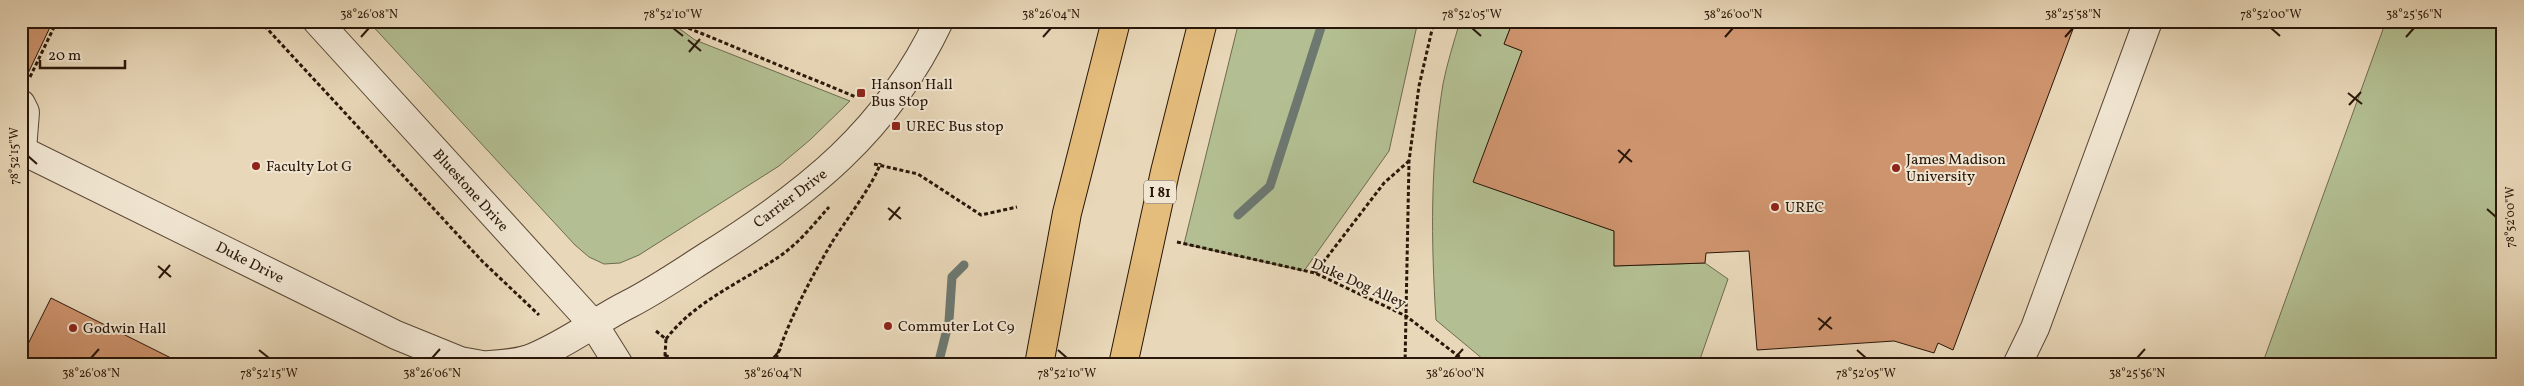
<svg xmlns="http://www.w3.org/2000/svg" width="2524" height="386" viewBox="0 0 2524 386" font-family="Vollkorn,serif">
<style>
.green{fill:#b3bf92;stroke:#6e6b4e}
.lines{fill:none;stroke-linecap:round;stroke-linejoin:round}
.stream{stroke:#6d7871;stroke-width:9}
.building{fill:#ce946e;stroke:#2a1709}
.minor-casing{stroke:#5a4735;stroke-width:30}
.highway-casing{stroke:#2a1709;stroke-width:30}
.path{stroke:#2a1709;stroke-width:3;stroke-dasharray:4 2.5;stroke-linecap:butt}
.minor{stroke:#f0e5d1;stroke-width:28}
.highway{stroke:#e4bc7c;stroke-width:28}
.ticks{fill:none;stroke:#2a1709;stroke-width:2}
.poi-dot{fill:#8f2418;stroke:#f0e5d1;stroke-width:2}
.labels{text-anchor:middle;stroke-width:4;stroke-linejoin:round;paint-order:stroke}
.shield{fill:#f0e5d1;stroke:#655545;stroke-width:1}
.shield-label{font-size:14px;font-weight:bold;fill:#2a1709}
.poi-label{font-size:15px;fill:#2a1709;stroke:#f0e5d1;text-anchor:start}
.street-label{font-size:15px;fill:#2a1709;stroke:#f0e5d1}
.neatline{fill:none;stroke:#2a1709;stroke-width:2}
.ticks-label{font-size:12px;text-anchor:middle;fill:#2a1709}
</style>
<rect width="100%" height="100%" fill="#e8d7b8"/>
<filter id="stains"><feTurbulence type="fractalNoise" baseFrequency=".004" numOctaves="4"/><feColorMatrix values="0 0 0 0 .2 0 0 0 0 .09 0 0 0 0 .02 0 0 0 .5 -.17"/></filter>
<radialGradient id="worn" r=".72"><stop offset=".6" stop-color="#630" stop-opacity="0"/><stop offset="1" stop-color="#630" stop-opacity=".3"/></radialGradient>
<g class="green">
<path d="M368,21H669L695,40L850,101L811,139L779,166L639,255L620,263L604,264L589,257L575,245Z"/>
<path d="M1239,21H1418L1389,151L1304,271L1184,244Z"/>
<path d="M1460,21H1513L1504,44L1522,51L1474,182L1614,231V266L1705,263L1728,279L1698,365H1490L1436,320C1431,241 1430,163 1443,84C1447,63 1454,42 1460,21Z"/>
<path d="M2386,21H2503V365H2262Z"/>
</g>
<g class="lines">
<g class="stream">
<path d="M1238,215L1270,186L1323,21"/>
<path d="M938,365L949,321L952,277L964,265"/>
</g>
</g>
<g class="building">
<path d="M21,21H53L21,88Z"/>
<path d="M1513,21H2076L1953,350L1938,343L1934,353L1894,341L1757,350L1749,251L1706,253L1705,263L1614,266V231L1473,182L1522,51L1504,44Z"/>
<path d="M51,298L185,365H21V358Z"/>
</g>
<g class="lines">
<defs>
<g id="minor">
<path d="M317,21L594,325L619,365"/>
<path d="M21,104L25,112L22,150"/>
<path d="M21,150L396,335L460,361L482,365"/>
<path d="M489,365C504,364 520,363 534,357C568,343 597,320 629,304C656,290 681,273 706,257C807,194 887,131 939,21"/>
<path d="M2017,365L2035,328L2148,21"/>
</g>
<g id="highway">
<path d="M1039,365L1067,213L1116,21"/>
<path d="M1123,365L1165,172L1203,21"/>
</g>
</defs>
<use href="#minor" class="minor-casing"/>
<use href="#highway" class="highway-casing"/>
<g class="path">
<path d="M260,21L482,261L539,315"/>
<path d="M678,21L681,25L856,97"/>
<path d="M30,77L57,21"/>
<path d="M874,164L918,174L981,215L1017,207"/>
<path d="M1177,242L1315,273L1406,316L1470,365"/>
<path d="M1315,273L1384,183L1409,161"/>
<path d="M656,331L666,339L665,355L668,365"/>
<path d="M666,339C695,301 742,282 780,256C799,243 814,224 829,207"/>
<path d="M665,355L676,361L678,365"/>
<path d="M774,365C788,322 808,283 831,244C841,227 878,178 880,163"/>
<path d="M1405,365L1409,161L1419,86L1434,21"/>
</g>
<use href="#minor" class="minor"/>
<use href="#highway" class="highway"/>
</g>
<path class="ticks" d="M673,28L683,36M1472,28L1481,36M2271,28L2280,36M361,37L369,28M1043,37L1051,28M1725,37L1733,28M2065,37L2073,28M2406,37L2414,28M688,40L701,51M689,52L700,39M2348,93L2362,104M2349,105L2361,92M1618,150L1632,162M28,156L37,164M1619,163L1630,149M888,208L901,219M2487,209L2496,217M889,220L900,207M158,266L171,277M159,278L170,265M1818,318L1832,329M1819,330L1831,317M259,350L269,358M1058,350L1067,358M1857,350L1866,358M91,358L99,349M432,358L440,349M773,358L781,349M1455,358L1463,349M2137,358L2145,349"/>
<g class="poi-dot">
<rect x="856" y="88" width="10" height="10" rx="2.5"/>
<rect x="891" y="121" width="10" height="10" rx="2.5"/>
<circle cx="256" cy="166" r="5"/>
<circle cx="1896" cy="168" r="5"/>
<circle cx="1775" cy="207" r="5"/>
<circle cx="888" cy="326" r="5"/>
<circle cx="73" cy="328" r="5"/>
</g>
<g class="labels">
<rect class="shield" x="1144" y="180.5" width="32" height="23" rx="4"/>
<g class="shield-label">
<text x="1160" y="197">I 81</text>
</g>
<g class="poi-label">
<text x="871" y="89">Hanson Hall<tspan x="871" dy="17">Bus Stop</tspan></text>
<text x="906" y="131">UREC Bus stop</text>
<text x="1906" y="164">James Madison<tspan x="1906" dy="17">University</tspan></text>
<text x="266" y="171">Faculty Lot G</text>
<text x="1785" y="212">UREC</text>
<text x="898" y="331">Commuter Lot C9</text>
<text x="83" y="333">Godwin Hall</text>
</g>
<g class="street-label">
<text transform="translate(471 190) rotate(48)" y="5">Bluestone Drive</text>
<text transform="translate(790 198) rotate(-37)" y="5">Carrier Drive</text>
<text transform="translate(250 262) rotate(27)" y="5">Duke Drive</text>
<text transform="translate(1359 283) rotate(24)" y="5">Duke Dog Alley</text>
</g>
</g>
<rect width="2524" height="386" fill="none" stroke="#e8d7b8" stroke-width="55"/>
<path d="M40 60v8h85v-8" fill="none" stroke="#2a1709" stroke-width="2.5"/>
<text x="48" y="60" font-size="15" fill="#2a1709" stroke="#f0e5d1" stroke-width="4" paint-order="stroke">20 m</text>
<rect x="28" y="28" width="2468" height="330" class="neatline"/>
<g class="ticks-label">
<text x="369" y="18">38°26'08"N</text>
<text x="673" y="18">78°52'10"W</text>
<text x="1051" y="18">38°26'04"N</text>
<text x="1472" y="18">78°52'05"W</text>
<text x="1733" y="18">38°26'00"N</text>
<text x="2073" y="18">38°25'58"N</text>
<text x="2271" y="18">78°52'00"W</text>
<text x="2414" y="18">38°25'56"N</text>
<text transform="translate(14 156) rotate(-90)" y="4">78°52'15"W</text>
<text transform="translate(2510 217) rotate(-90)" y="4">78°52'00"W</text>
<text x="91" y="377">38°26'08"N</text>
<text x="269" y="377">78°52'15"W</text>
<text x="432" y="377">38°26'06"N</text>
<text x="773" y="377">38°26'04"N</text>
<text x="1067" y="377">78°52'10"W</text>
<text x="1455" y="377">38°26'00"N</text>
<text x="1866" y="377">78°52'05"W</text>
<text x="2137" y="377">38°25'56"N</text>
</g>
<rect width="100%" height="100%" filter="url(#stains)"/>
<rect width="100%" height="100%" fill="url(#worn)"/>
</svg>
